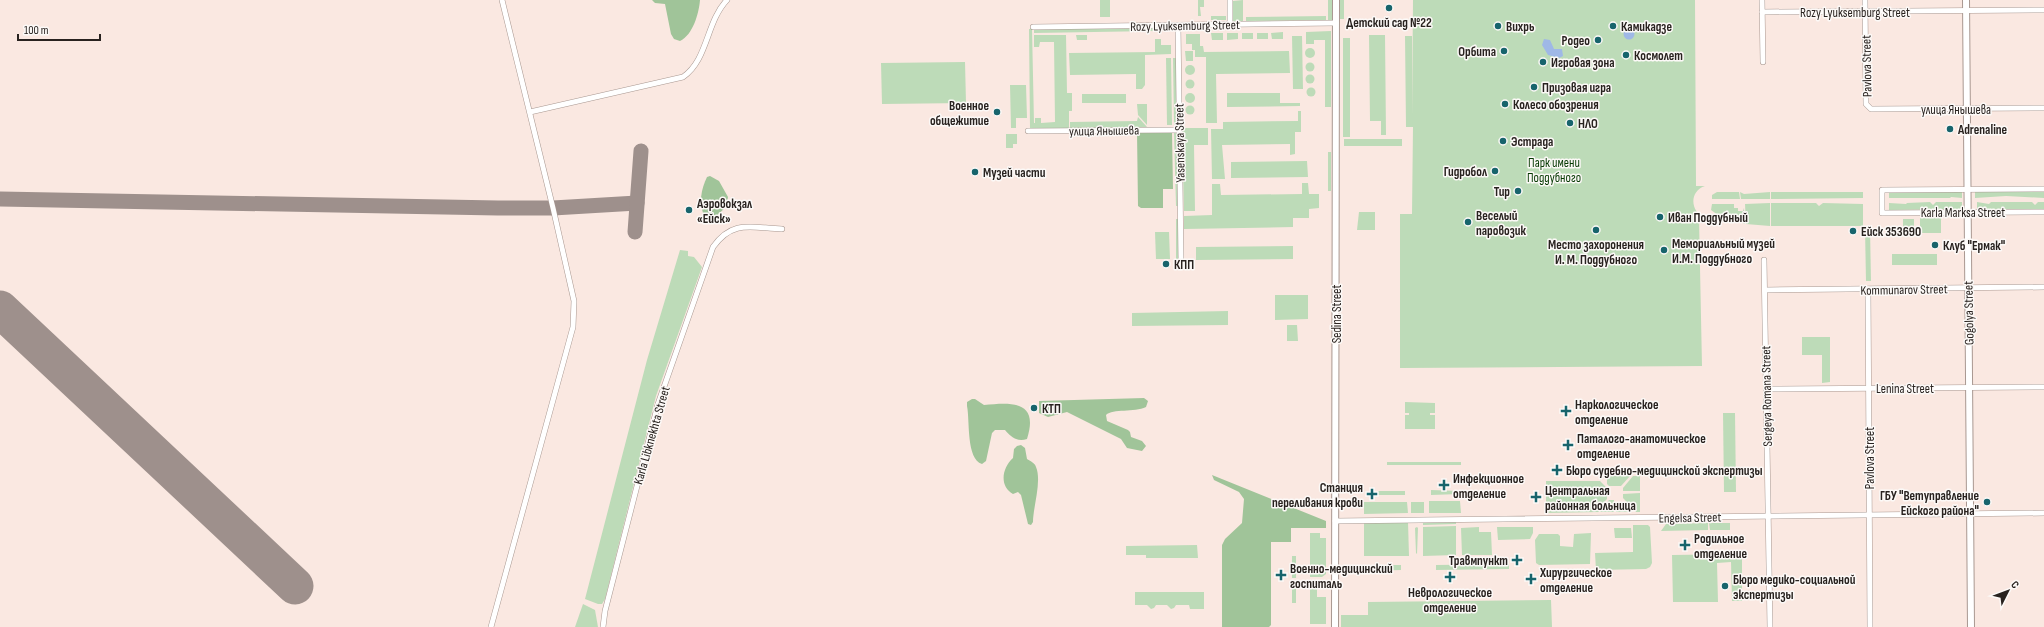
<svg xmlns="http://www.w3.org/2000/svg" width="2044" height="627" viewBox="0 0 2044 627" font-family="'Sofia Sans Condensed',sans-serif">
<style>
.green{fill:#bddbb8}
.forest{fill:#a0c499}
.water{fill:#9fb8e6}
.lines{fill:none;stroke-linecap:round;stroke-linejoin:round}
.taxiway{stroke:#9e908c;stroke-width:15}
.runway{stroke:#9e908c;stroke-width:37}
.minor-casing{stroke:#a99891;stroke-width:6}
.tertiary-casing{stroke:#a99891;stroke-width:8}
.minor{stroke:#fff;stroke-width:5}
.tertiary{stroke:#fff;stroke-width:6}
.poi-dot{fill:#17646c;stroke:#fcf9f7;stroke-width:1.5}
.labels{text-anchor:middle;stroke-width:3;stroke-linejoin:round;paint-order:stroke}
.street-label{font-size:13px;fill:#28221f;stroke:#fcf9f7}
.poi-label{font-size:13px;font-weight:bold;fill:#28221f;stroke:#fcf9f7;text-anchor:start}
.park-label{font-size:13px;fill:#043800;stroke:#fcf9f7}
</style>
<rect width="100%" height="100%" fill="#fae8e1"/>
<g class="green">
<rect x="1100" y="0" width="10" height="17"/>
<path d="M1198,0H1204V7H1200L1201,16H1198Z"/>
<path d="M1243,0V21H1233V1Z"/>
<path d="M1328,0H1332L1333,20H1328Z"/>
<rect x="1340" y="0" width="4" height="19"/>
<path d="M1413,0H1695L1696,186H1705C1689,191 1690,212 1705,218H1699L1702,366L1400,368V214H1412L1413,127H1406L1405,36H1412V116Z"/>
<rect x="1211" y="16" width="15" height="4"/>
<path d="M1326,16V20L1246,21V17Z"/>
<path d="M1154,28V31L1034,33V29Z"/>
<path d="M1029,29H1032L1034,123H1035V118H1041V123L1055,122L1054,42H1040L1039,47H1034V35H1066L1067,93H1072V111H1069V129H1030Z"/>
<path d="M1331,31V107H1325V40H1314V44H1306V32Z"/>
<path d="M1283,32V39H1272L1271,33Z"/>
<path d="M1211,33H1223V40H1212Z"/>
<path d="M1227,33H1238V39L1227,40Z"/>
<rect x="1242" y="33" width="11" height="6"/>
<rect x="1257" y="33" width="11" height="6"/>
<path d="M1186,34H1200V46H1203L1204,52L1289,51L1290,73L1216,74L1217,123H1206V57H1195V50H1192V44H1186Z"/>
<path d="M1076,35H1087V40H1077Z"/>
<path d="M1369,35H1385L1386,135H1381V121H1370Z"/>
<path d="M1292,36H1302L1303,89H1293Z"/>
<rect x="1343" y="38" width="7" height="99"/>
<path d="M1155,39H1161V45H1171V54L1145,55V85L1142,89H1136V74L1070,75L1069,53L1155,52Z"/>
<circle cx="1310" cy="53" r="5"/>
<path d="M1185,51H1193V61H1186Z"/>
<path d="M1166,58H1171L1172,125H1167Z"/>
<path d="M1173,58H1176L1177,125H1174Z"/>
<path d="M965,62L966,103L882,104L881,63Z"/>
<circle cx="1310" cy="67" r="4.5"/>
<circle cx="1190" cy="70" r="5"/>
<circle cx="1310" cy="79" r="4.5"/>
<circle cx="1190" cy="84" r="4.5"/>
<path d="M1010,85H1026L1027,118H1016V128H1011Z"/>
<circle cx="1311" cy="92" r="4.5"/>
<path d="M1227,93H1280V103H1300V106L1227,107Z"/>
<circle cx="1190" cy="98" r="5"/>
<rect x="1082" y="94" width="44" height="9"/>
<path d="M1137,104H1147V125L1138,115Z"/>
<circle cx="1190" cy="110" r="4.5"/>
<path d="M1298,111H1301V132H1295V154L1290,155V144L1222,145L1225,179H1212L1211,129H1223V122L1298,121Z"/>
<path d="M1138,117L1147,127L1070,128V122L1137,121Z"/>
<path d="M1182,128H1208V145H1194L1195,211H1184Z"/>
<path d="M1174,132H1177L1179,206H1176Z"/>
<path d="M1006,134H1017V144H1013V148H1006Z"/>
<rect x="1344" y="139" width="58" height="7"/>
<rect x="1328" y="152" width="3" height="39"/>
<path d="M1307,161L1308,177L1231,178V162Z"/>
<path d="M1302,183H1308L1309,194H1319V208L1309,209V218H1293V227L1184,229V216L1212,215V184H1220L1221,195L1302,194Z"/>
<path d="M1962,191V198L1951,197L1950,198H1889V192Z"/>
<path d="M1975,191H2044V198L2006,196L1975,198Z"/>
<path d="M1717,192H1739L1740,199H1712V195Z"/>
<path d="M1740,192L1744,194L1770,192V199H1741Z"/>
<path d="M1771,192H1863V198L1771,199Z"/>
<path d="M1930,202L1933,205L1936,202H1962V209L1889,210V203L1906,204L1907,203Z"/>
<path d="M1977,202L1989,204L1991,202H2032L2035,205L2038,202H2044V209H1977Z"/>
<path d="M1770,203V226L1746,224L1745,204Z"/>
<path d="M1771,203H1816L1819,206L1823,203L1863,204V226H1771Z"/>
<path d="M1712,204H1734V208H1738V211H1743L1744,208L1745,224L1735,220H1725L1711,210Z"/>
<path d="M1359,212H1375V230H1357Z"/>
<rect x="1920" y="218" width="21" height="15"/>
<rect x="1176" y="219" width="3" height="40"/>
<rect x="1903" y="219" width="11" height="13"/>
<path d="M1865,228H1870L1871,281H1866Z"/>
<path d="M1155,232H1169L1170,259H1156Z"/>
<path d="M1293,246V259L1196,260V247Z"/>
<path d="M680,250L688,251V256L694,257L702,267L656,396L605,599L602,604H598L585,599L647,360Z"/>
<rect x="1892" y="254" width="45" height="11"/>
<path d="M1275,295H1308V319L1275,320Z"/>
<path d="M1228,311V325L1132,326V313Z"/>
<path d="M1287,325H1297L1298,341H1287Z"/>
<path d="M1802,337H1830V382L1822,383V355H1802Z"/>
<path d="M1405,402L1435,403V413H1430V415H1435V429H1405V415H1409V413H1405Z"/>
<path d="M1723,413H1735L1736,492H1724Z"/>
<rect x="1387" y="462" width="74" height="3"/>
<path d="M1607,476H1630L1621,486H1609L1607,484Z"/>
<path d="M1633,476H1640V491H1623V488Z"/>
<path d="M1546,481H1600L1607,488V499L1602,504L1599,512L1546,513Z"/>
<path d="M1431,490L1460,491V494L1431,495Z"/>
<rect x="1378" y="491" width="27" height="4"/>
<path d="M1640,493V512H1636L1623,498V494Z"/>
<path d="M1609,500H1614V512H1600Z"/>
<path d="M1429,501H1460L1461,513H1429Z"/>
<path d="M1364,502H1407L1408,513L1364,514Z"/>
<rect x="1411" y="502" width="13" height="11"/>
<path d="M1625,504L1632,512H1616V505Z"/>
<path d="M1456,521V524L1423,525V522Z"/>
<path d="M1408,522L1409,556H1364V523Z"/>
<path d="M1708,523V530L1661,531L1666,524Z"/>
<path d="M1709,523H1730V530H1710Z"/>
<path d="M1633,525H1648L1650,527L1652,563L1650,567L1646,569L1596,570L1595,553L1633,552Z"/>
<path d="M1456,526V555L1423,556V527Z"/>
<path d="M1417,527L1418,528L1417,554L1416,553L1415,528Z"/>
<path d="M1479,527V532H1491L1492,555H1462L1461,528Z"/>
<path d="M1497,527H1533V533L1530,539L1498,540Z"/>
<path d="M1614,528H1631L1632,538H1615Z"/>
<path d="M1310,533H1320V538H1326V574L1322,577H1310Z"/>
<path d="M1591,533L1590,564L1539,565L1536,563L1535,540L1539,534H1558L1560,536V546L1573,547L1574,534Z"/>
<path d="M1197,545L1198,558H1146V555H1126V546Z"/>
<path d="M1742,554V601H1732L1731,562L1717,563L1718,602H1673L1672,555Z"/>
<rect x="1292" y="556" width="4" height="22"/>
<path d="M1509,564V569L1436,570V565Z"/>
<path d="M1369,565H1401V570L1369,571Z"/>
<rect x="1292" y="582" width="4" height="21"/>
<path d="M1310,582H1315L1317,586V597H1326V624H1310Z"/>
<path d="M1135,592H1204V609H1190L1189,605H1176L1174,608L1171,609L1167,605H1156L1154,608L1151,609L1147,605H1135Z"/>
<path d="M1551,600L1552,627H1341V615H1368V602Z"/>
<path d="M583,604L595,610L598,627H575Z"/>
</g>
<g class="forest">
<path d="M652,0H700C699,13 693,35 680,41L674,39L671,34L665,4L655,3Z"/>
<path d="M1137,132H1172L1173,189H1163V208H1141L1138,206Z"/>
<path d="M710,176L719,181L728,197L726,207L713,219L705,217C698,205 701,189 707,177Z"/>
<path d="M1144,398L1148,401L1146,407C1134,413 1113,408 1106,415L1107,421L1128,430L1130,432L1131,437L1142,441L1146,446L1142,451L1127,448L1121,439L1067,412L1048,417L1039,413V401Z"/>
<path d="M972,399H975L984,405C1013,402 1039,401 1027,439C1017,442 1011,437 1005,430H995L992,433L986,461L982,464C966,459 970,421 967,406V402Z"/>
<path d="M1021,445L1025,448L1027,459C1030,461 1035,463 1036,467C1042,481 1033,507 1033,522L1031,525L1028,524L1021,495L1018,492L1013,494C999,486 1002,468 1013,458L1014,449L1017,446Z"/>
<path d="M1212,475L1326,521V528H1291V542H1271V625L1269,627H1222V545L1225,539L1242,523L1244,499L1239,492L1214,480Z"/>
</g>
<g class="water">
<circle cx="1629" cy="34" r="5.5"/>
<path d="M1544,39L1550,40L1554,49H1562L1563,56L1559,58L1548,55L1542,45Z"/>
</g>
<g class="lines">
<g class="taxiway">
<path d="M0,199L498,208H553L637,203"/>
<path d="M635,232L641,151"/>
</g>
<path class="runway" d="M0,309L295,586"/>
<defs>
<g id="minor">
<path d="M1230,0V24"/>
<path d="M1762,0L1763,62"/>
<path d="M1865,0L1866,104L1871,109L2044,108"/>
<path d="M1762,12L2044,10"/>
<path d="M1178,25L1181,260"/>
<path d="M1033,27L1336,23"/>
<path d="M530,112L683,77C708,60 706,22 727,0"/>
<path d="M1028,131L1179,130"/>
<path d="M2044,189L1882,190V213L2044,212"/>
<path d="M1764,260L1770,627"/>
<path d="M1868,289L1870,627"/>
<path d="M1765,290L2044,287"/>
<path d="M1766,389L2044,387"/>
<path d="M1335,521L2044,513"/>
<path d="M491,627L573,327L574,301L553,208L502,0"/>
<path d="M603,627L605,611L658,404L713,247C733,219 752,228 782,229"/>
</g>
<g id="tertiary">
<path d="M1966,0L1971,627"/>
<path d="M1335,627L1336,0"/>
</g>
</defs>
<use href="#minor" class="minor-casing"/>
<use href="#tertiary" class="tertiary-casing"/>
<use href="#minor" class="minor"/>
<use href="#tertiary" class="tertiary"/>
</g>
<g class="poi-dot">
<circle cx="1389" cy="8" r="4"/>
<circle cx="1498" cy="26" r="4"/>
<circle cx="1613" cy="26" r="4"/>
<circle cx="1598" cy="40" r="4"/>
<circle cx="1504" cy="51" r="4"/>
<circle cx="1626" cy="55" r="4"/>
<circle cx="1543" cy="62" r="4"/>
<circle cx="1534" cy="87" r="4"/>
<circle cx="1505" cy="104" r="4"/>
<circle cx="997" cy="112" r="4"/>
<circle cx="1570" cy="123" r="4"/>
<circle cx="1950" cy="129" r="4"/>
<circle cx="1503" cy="141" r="4"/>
<circle cx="1495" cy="171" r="4"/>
<circle cx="975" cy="172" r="4"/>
<circle cx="1518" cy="191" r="4"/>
<circle cx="689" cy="210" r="4"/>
<circle cx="1660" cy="217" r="4"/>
<circle cx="1468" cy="222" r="4"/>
<circle cx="1596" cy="230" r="4"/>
<circle cx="1853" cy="231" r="4"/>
<circle cx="1935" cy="245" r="4"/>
<circle cx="1664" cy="250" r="4"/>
<circle cx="1166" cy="264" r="4"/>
<circle cx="1034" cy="408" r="4"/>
<path d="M1564 405h4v4h4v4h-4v4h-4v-4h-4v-4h4z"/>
<path d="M1566 439h4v4h4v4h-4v4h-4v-4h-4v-4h4z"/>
<path d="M1555 464h4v4h4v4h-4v4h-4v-4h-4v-4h4z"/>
<path d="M1442 479h4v4h4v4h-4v4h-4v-4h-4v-4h4z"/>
<path d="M1370 488h4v4h4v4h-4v4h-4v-4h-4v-4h4z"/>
<path d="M1534 491h4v4h4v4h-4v4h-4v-4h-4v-4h4z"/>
<circle cx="1987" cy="502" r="4"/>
<path d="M1683 539h4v4h4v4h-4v4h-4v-4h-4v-4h4z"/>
<path d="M1515 554h4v4h4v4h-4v4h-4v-4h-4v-4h4z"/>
<path d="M1279 569h4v4h4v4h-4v4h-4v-4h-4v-4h4z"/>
<path d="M1448 571h4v4h4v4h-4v4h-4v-4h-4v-4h4z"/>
<path d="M1529 573h4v4h4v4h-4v4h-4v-4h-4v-4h4z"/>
<circle cx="1725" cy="586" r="4"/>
</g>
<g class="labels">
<g class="street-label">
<text x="1855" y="17">Rozy Lyuksemburg Street</text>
<text transform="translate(1185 25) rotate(-1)" y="5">Rozy Lyuksemburg Street</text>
<text transform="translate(1866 66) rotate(-91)" y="5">Pavlova Street</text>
<text x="1956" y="114">улица Янышева</text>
<text transform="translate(1104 130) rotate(-1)" y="5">улица Янышева</text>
<text transform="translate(1179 143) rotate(-91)" y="5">Yasenskaya Street</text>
<text x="1963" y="217">Karla Marksa Street</text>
<text transform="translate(1904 289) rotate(-1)" y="5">Kommunarov Street</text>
<text transform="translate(1968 313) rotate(-91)" y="5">Gogolya Street</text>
<text transform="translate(1336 314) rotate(-90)" y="5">Sedina Street</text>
<text x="1905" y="393">Lenina Street</text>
<text transform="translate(1766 396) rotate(-91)" y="5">Sergeya Romana Street</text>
<text transform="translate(651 435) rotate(-74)" y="5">Karla Libknekhta Street</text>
<text transform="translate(1869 458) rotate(-90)" y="5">Pavlova Street</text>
<text transform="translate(1690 517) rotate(-1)" y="5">Engelsa Street</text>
</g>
<g class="poi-label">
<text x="1389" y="27" text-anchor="middle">Детский сад №22</text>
<text x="1506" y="31">Вихрь</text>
<text x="1621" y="31">Камикадзе</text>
<text x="1590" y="45" text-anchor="end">Родео</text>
<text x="1496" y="56" text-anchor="end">Орбита</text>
<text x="1634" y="60">Космолет</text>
<text x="1551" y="67">Игровая зона</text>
<text x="1542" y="92">Призовая игра</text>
<text x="1513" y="109">Колесо обозрения</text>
<text x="989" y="110" text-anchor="end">Военное<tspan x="989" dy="15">общежитие</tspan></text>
<text x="1578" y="128">НЛО</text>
<text x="1958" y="134">Аdrenaline</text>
<text x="1511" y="146">Эстрада</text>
<text x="1487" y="176" text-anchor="end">Гидробол</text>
<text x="983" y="177">Музей части</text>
<text x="1510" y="196" text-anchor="end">Тир</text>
<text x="697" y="208">Аэровокзал<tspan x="697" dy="15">«Ейск»</tspan></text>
<text x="1476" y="220">Веселый<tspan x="1476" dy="15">паровозик</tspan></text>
<text x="1668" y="222">Иван Поддубный</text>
<text x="1861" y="236">Ейск 353690</text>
<text x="1672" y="248">Мемориальный музей<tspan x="1672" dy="15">И.М. Поддубного</tspan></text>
<text x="1596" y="249" text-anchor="middle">Место захоронения<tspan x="1596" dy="15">И. М. Поддубного</tspan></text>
<text x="1943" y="250">Клуб "Ермак"</text>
<text x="1174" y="269">КПП</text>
<text x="1575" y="409">Наркологическое<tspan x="1575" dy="15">отделение</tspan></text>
<text x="1042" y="413">КТП</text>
<text x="1577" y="443">Паталого-анатомическое<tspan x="1577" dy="15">отделение</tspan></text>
<text x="1566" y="475">Бюро судебно-медицинской экспертизы</text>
<text x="1453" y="483">Инфекционное<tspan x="1453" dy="15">отделение</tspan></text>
<text x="1363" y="492" text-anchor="end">Станция<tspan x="1363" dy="15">переливания крови</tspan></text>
<text x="1545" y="495">Центральная<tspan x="1545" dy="15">районная больница</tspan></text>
<text x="1979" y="500" text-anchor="end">ГБУ "Ветуправление<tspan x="1979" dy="15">Ейского района"</tspan></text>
<text x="1694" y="543">Родильное<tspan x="1694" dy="15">отделение</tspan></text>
<text x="1508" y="565" text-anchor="end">Травмпункт</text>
<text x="1290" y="573">Военно-медицинский<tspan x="1290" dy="15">госпиталь</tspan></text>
<text x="1540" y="577">Хирургическое<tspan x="1540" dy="15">отделение</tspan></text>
<text x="1733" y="584">Бюро медико-социальной<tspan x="1733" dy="15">экспертизы</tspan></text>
<text x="1450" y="597" text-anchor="middle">Неврологическое<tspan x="1450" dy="15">отделение</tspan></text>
</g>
<g class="park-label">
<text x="1554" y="167">Парк имени<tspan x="1554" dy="15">Поддубного</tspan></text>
</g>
</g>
<g transform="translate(2008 591) rotate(48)" stroke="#fcf9f7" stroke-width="3" paint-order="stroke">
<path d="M0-3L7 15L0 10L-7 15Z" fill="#28221f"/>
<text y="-6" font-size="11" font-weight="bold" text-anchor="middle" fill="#28221f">С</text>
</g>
<path d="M18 34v6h82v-6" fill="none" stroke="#28221f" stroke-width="2"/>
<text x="24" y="34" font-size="12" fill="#28221f" stroke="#fcf9f7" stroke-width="3" paint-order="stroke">100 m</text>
</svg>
